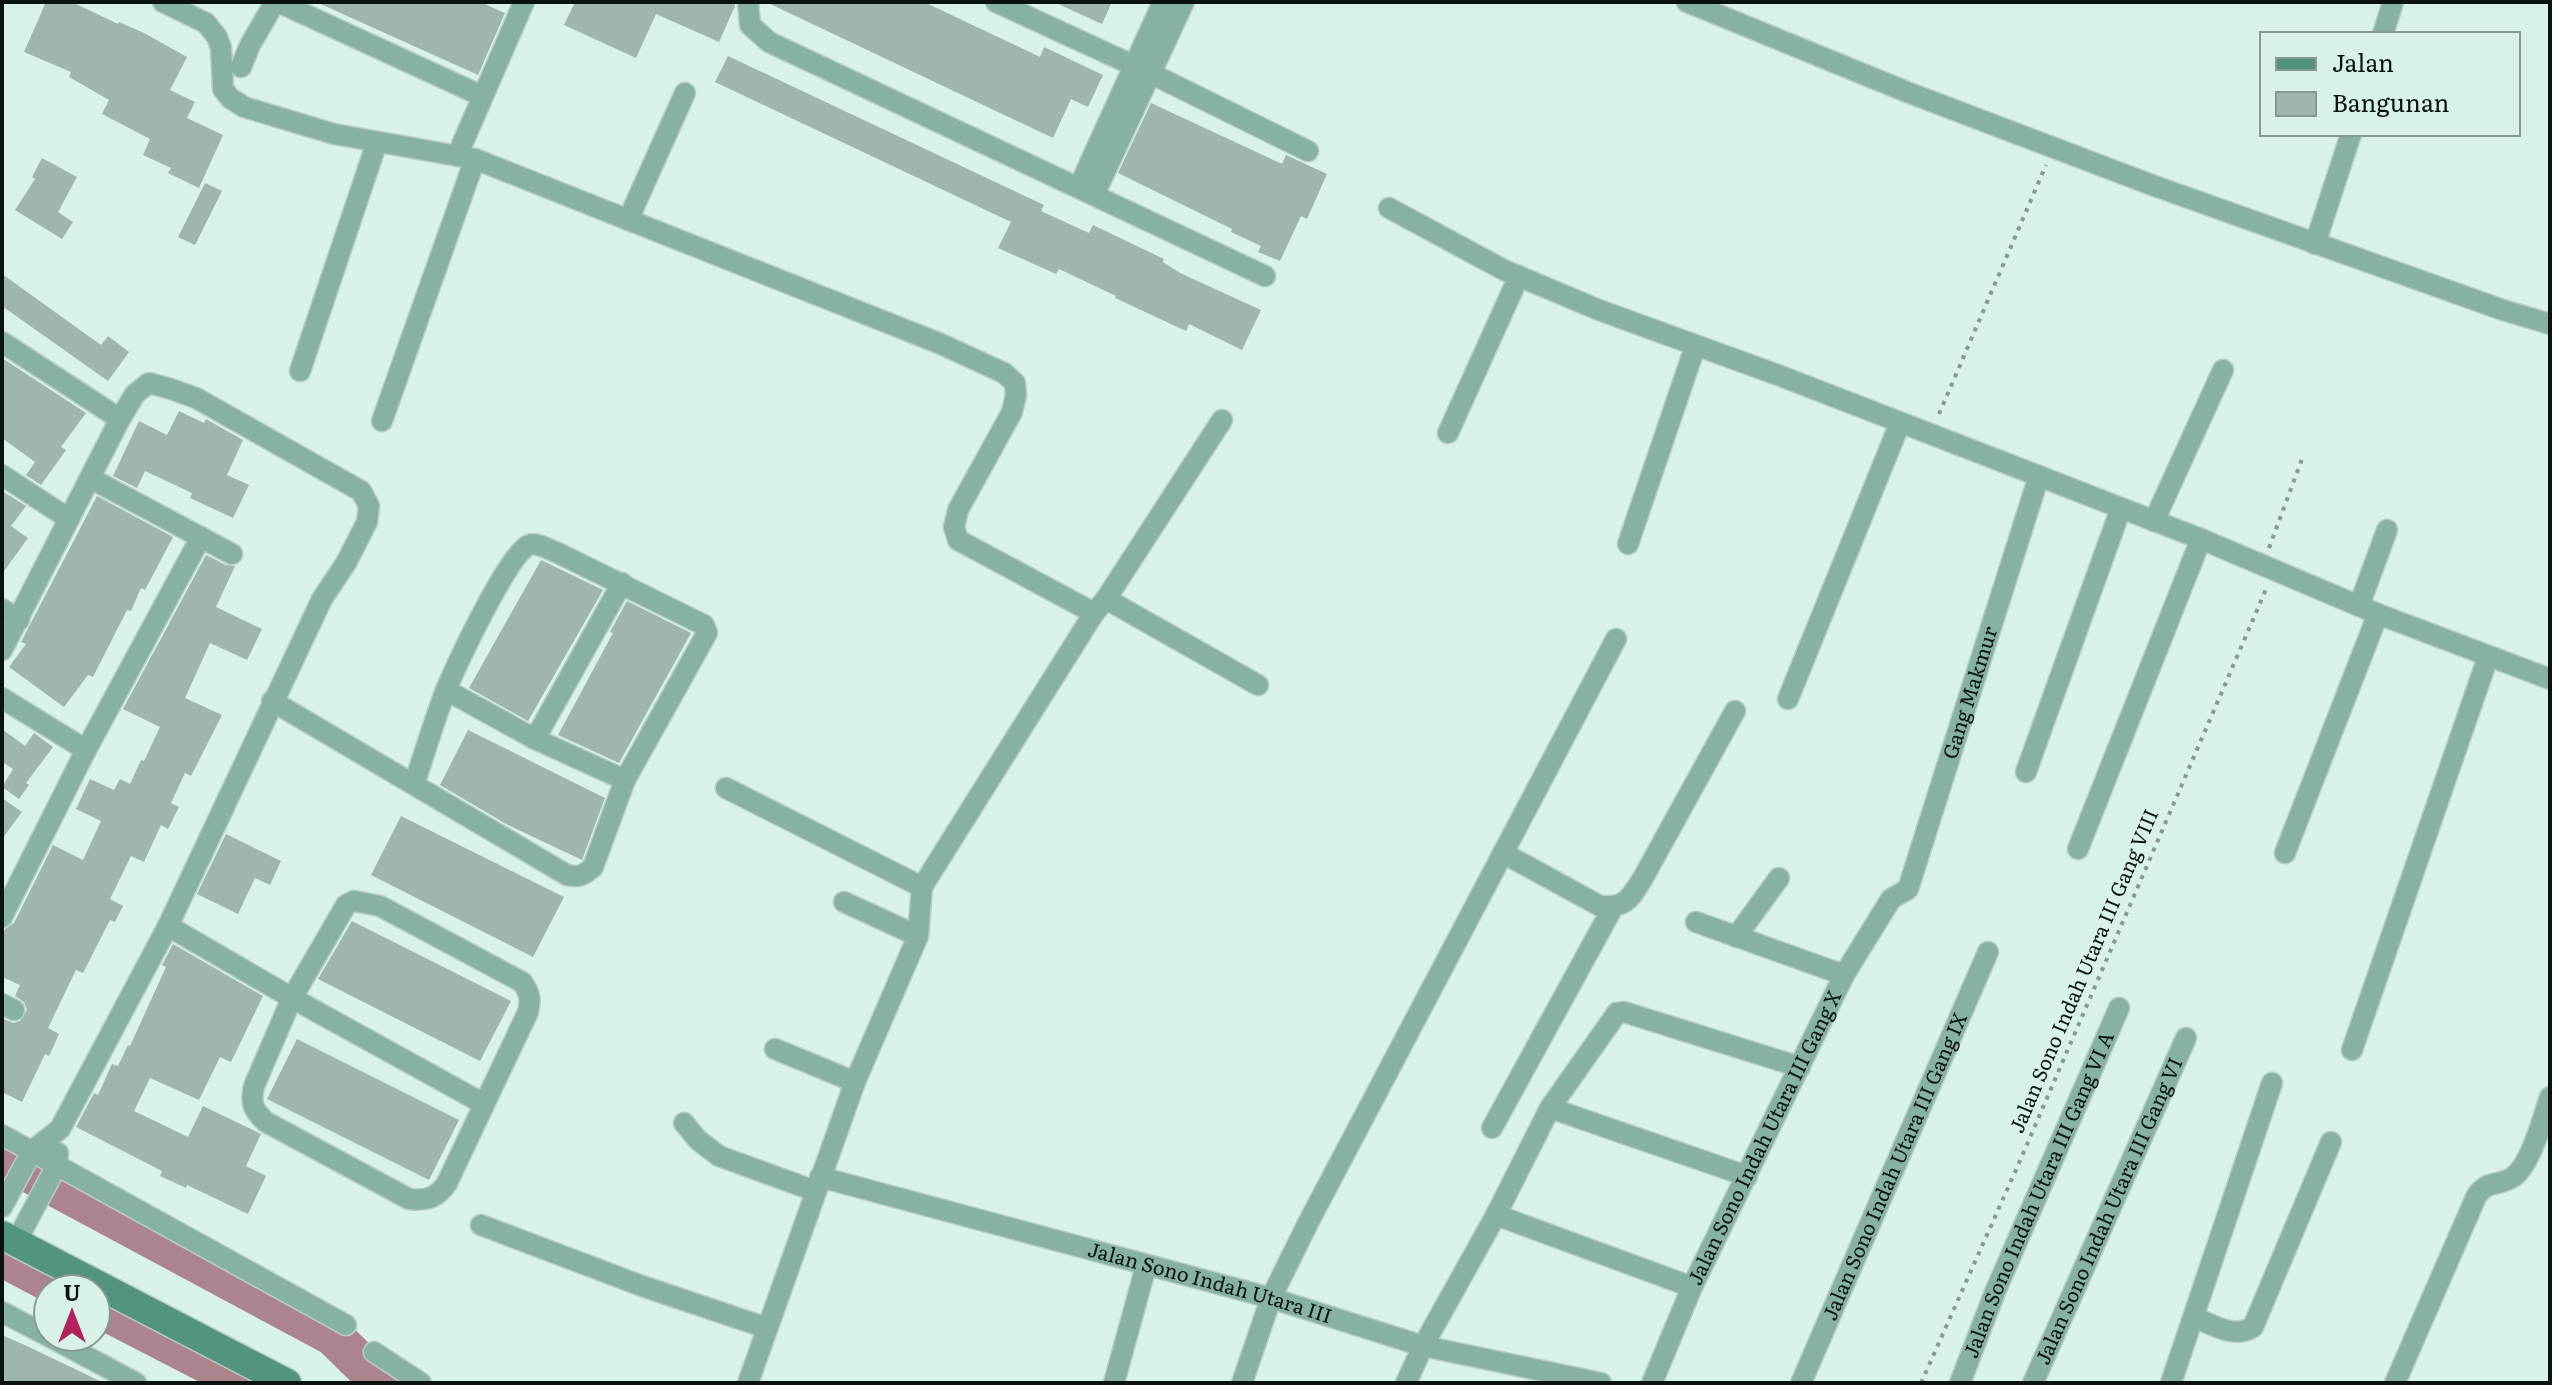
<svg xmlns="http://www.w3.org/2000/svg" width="2552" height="1385" viewBox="0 0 2552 1385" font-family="Literata,serif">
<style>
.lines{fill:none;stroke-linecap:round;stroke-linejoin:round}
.river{stroke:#ac848e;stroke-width:40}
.building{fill:#9eb6ad}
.street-casing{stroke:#b8cec5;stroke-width:23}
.secondary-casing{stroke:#b8cec5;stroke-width:31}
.path{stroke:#879992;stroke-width:4;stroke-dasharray:4 6;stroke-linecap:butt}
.street{stroke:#87b1a2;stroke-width:20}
.secondary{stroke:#52947f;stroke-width:28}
.labels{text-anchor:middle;stroke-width:6;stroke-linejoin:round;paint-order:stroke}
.street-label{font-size:20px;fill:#0b1310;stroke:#d9f2e8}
</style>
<rect width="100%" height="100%" fill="#d9f2e8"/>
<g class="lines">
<g class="river">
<path d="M2,1158L333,1336L381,1383"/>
<path d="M2,1257L63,1289"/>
<path d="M96,1306L245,1383"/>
</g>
</g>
<g class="building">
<path d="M46,2H72L118,24L119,22L144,33L187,57L170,90L195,102L187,118L223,135L199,188L168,173L171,168L143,155L150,139L102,114L109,100L69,77L71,72L24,52Z"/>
<path d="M316,2H480L505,13L478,75Z"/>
<path d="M575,2H735V6L719,42L656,14L636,58L564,25Z"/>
<path d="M766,2H924L1040,57L1044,47L1103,75L1088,107L1071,99L1053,138Z"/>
<path d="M1054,2H1112L1102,24Z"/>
<path d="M728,56L1044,205L1041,211L1089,233L1093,225L1164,259L1163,262L1180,273L1261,310L1242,350L1189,324L1186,331L1115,298L1116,296L1059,269L1056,274L998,248L1011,222L715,82Z"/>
<path d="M1151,103L1282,164L1286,155L1327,174L1307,219L1301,216L1280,261L1258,252L1261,246L1231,232L1232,229L1118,173Z"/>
<path d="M42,158L77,177L58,212L73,222L62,239L15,210L35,179L32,177Z"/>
<path d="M205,183L222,191L195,245L178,237Z"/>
<path d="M2,274L101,345L108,336L129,352L108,381L2,306Z"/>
<path d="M2,358L86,413L61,447L66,450L41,485L26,475L35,462L2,438Z"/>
<path d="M179,411L204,423L206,419L243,440L227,475L249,485L233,518L190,498L192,493L145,471L137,488L113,476L139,421L167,435Z"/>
<path d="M2,491L26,506L11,526L28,538L2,574Z"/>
<path d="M97,496L173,537L145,590L141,588L131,611L127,610L93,677L88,675L64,707L9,667L26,644L21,642Z"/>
<path d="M206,555L226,565L235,566L216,607L262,629L247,660L210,643L185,698L222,715L191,776L185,773L171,803L179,807L168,829L161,825L144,862L131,856L110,899L123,906L115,922L110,920L83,973L76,970L48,1028L59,1034L49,1056L45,1054L22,1102L2,1092V1021L3,1019L14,1023L20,1021L27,1010L24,1002L15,996L20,985L2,977V936L5,929L14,923L53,845L83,860L101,821L76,809L90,779L114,790L120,779L130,784L141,760L144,761L160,727L123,709Z"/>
<path d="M541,560L603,590L528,721L469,688Z"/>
<path d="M627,601L691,633L619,763L558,735L613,633L610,632Z"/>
<path d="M2,729L25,746L34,733L53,747L26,783L29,785L19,799L2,787L13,769L2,762Z"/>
<path d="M468,730L605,798L582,860L506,824L440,785Z"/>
<path d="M2,798L22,812L2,839Z"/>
<path d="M401,816L564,897L533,957L371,875Z"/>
<path d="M226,834L281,861L270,885L255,878L238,914L197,894Z"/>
<path d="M352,921L511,1001L480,1061L318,979Z"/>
<path d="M173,944L263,996L231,1062L220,1057L199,1100L150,1078L134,1111L188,1137L203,1106L261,1134L246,1166L266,1176L248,1214L187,1185L186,1188L160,1176L162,1171L76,1127L94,1093L98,1095L112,1064L118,1066L128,1045L130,1046L166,967L162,965Z"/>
<path d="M297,1039L459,1120L429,1180L267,1099Z"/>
<path d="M2,1335L29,1347L104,1383H2Z"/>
</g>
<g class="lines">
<defs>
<g id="street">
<path d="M163,2L206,23L217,37L221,48L223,89L230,98L244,107L334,134L475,159L941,344L1004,373L1015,383L1016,395L1012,412L958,510L954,527L958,540L1094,613"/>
<path d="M278,2L482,96"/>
<path d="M748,2L750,25L769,42L1265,276"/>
<path d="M996,2L1152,74L1308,151"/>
<path d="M1687,2L1907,92L2152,185L2503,310L2550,324"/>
<path d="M2383,34L2393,2"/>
<path d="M241,67L250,45L275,2"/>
<path d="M457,156L524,2"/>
<path d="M1079,187L1163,2"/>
<path d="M1094,195L1184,2"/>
<path d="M1389,208L1504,270L1599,310L1778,375L1990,457L2201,539L2378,614L2550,679"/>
<path d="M628,220L685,93"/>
<path d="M2315,244L2351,134"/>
<path d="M2,342L120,419"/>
<path d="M300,371L377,142"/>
<path d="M382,421L475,159"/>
<path d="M1448,433L1519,276"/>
<path d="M2,475L69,519"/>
<path d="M90,478L232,554"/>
<path d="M2154,521L2223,370"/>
<path d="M1628,544L1695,347"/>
<path d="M1106,599L1258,685"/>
<path d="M2359,606L2387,530"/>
<path d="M2,609L19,620"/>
<path d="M2,650L120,419L135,394L149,383L171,389L196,398L361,491L369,506L367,522L346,563L322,599L168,926L60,1129L32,1151L2,1207"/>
<path d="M446,690L535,739L625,780"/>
<path d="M2,698L86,750"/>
<path d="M1788,699L1900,423"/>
<path d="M272,701L567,875C579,878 584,875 593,867L625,780L707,633L704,625L558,553C550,550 537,542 529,545C509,552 456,666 446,690C434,720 425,753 414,784"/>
<path d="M535,739L622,583"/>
<path d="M2026,772L2121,508"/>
<path d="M726,788L922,887"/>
<path d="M2078,849L2201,539"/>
<path d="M1503,853L1600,906C1627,908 1630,898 1643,878L1735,711"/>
<path d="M2285,853L2378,614"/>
<path d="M354,901L380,906L522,982C530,993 531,999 528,1012L447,1183C437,1198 427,1201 409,1199L266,1122C253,1110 250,1104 254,1086L292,998L346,905Z"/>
<path d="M844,902L918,936"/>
<path d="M2,917L86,750L201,537"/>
<path d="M1696,922L1844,975"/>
<path d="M168,926L292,998L484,1104"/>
<path d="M1736,937L1779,878"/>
<path d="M2,1004L14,1010"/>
<path d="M775,1049L855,1082"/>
<path d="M2352,1050L2488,657"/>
<path d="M1550,1108L1747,1176"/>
<path d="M684,1123L698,1140L719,1156L815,1191"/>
<path d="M1492,1128L1613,907"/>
<path d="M2,1135L346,1325"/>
<path id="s1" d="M820,1177L1271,1298L1423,1346L1601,1383"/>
<path d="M1496,1215L1692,1287"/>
<path d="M481,1225L642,1286L767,1328"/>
<path d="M16,1242L57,1165L58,1153"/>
<path d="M2,1312L48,1336"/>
<path d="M2194,1317C2213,1325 2234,1339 2253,1327L2331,1142"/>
<path d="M50,1337L136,1383"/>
<path d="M374,1352L421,1383"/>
<path d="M748,1383L855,1082L918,936L922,887L1094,613L1106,599L1222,420"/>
<path d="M1114,1383L1146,1266"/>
<path d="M1242,1383L1271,1298L1308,1223L1616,639"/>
<path d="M1406,1383L1423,1346L1496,1215L1550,1108L1617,1013L1624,1012L1800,1067"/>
<path id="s2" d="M1652,1383L1692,1287L1844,975L1891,899L1908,889L2039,476"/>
<path id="s3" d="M1801,1383L1988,952"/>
<path id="s4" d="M1960,1383L1995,1292L2119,1008"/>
<path id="s5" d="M2033,1383L2186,1038"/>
<path d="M2171,1383L2272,1083"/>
<path d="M2395,1383L2476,1197C2487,1179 2498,1187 2513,1177C2531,1165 2543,1117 2550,1097"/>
</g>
<path id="secondary" d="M2,1235L287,1383"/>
</defs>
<use href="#street" class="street-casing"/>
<use href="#secondary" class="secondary-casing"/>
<g class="path">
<path d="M1939,414L2046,165"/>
<path d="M2269,548L2302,459"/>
<path d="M1921,1383L2019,1163L2267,587"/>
</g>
<use href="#street" class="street"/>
<use href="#secondary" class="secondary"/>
</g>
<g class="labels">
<g class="street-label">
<text dy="7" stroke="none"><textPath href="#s2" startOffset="766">Gang Makmur</textPath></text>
<text transform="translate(2084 971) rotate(-67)" y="7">Jalan Sono Indah Utara III Gang VIII</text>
<text dy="7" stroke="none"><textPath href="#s2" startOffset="270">Jalan Sono Indah Utara III Gang X</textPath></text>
<text dy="7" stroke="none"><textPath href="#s3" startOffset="236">Jalan Sono Indah Utara III Gang IX</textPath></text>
<text dy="7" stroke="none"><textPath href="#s4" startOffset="204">Jalan Sono Indah Utara III Gang VI A</textPath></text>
<text dy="7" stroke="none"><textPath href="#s5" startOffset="188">Jalan Sono Indah Utara III Gang VI</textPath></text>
<text dy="7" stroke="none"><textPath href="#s1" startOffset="404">Jalan Sono Indah Utara III</textPath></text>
</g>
</g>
<rect width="2552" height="1385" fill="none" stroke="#0b1310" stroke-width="8"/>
<rect x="2260" y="32" width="260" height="104" fill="#d9f2e8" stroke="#879992" stroke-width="2"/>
<rect x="2276" y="58" width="40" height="12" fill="#52947f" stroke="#879992" stroke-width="2"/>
<text x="2332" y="72" font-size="24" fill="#0b1310">Jalan</text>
<rect x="2276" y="92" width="40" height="24" fill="#9eb6ad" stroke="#879992" stroke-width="2"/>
<text x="2332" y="112" font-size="24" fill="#0b1310">Bangunan</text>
<g transform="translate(72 1313)"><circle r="38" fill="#d9f2e8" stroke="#879992" stroke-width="2"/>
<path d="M0-6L14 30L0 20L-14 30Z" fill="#b1245e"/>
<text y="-12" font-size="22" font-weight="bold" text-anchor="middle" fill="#0b1310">U</text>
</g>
</svg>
